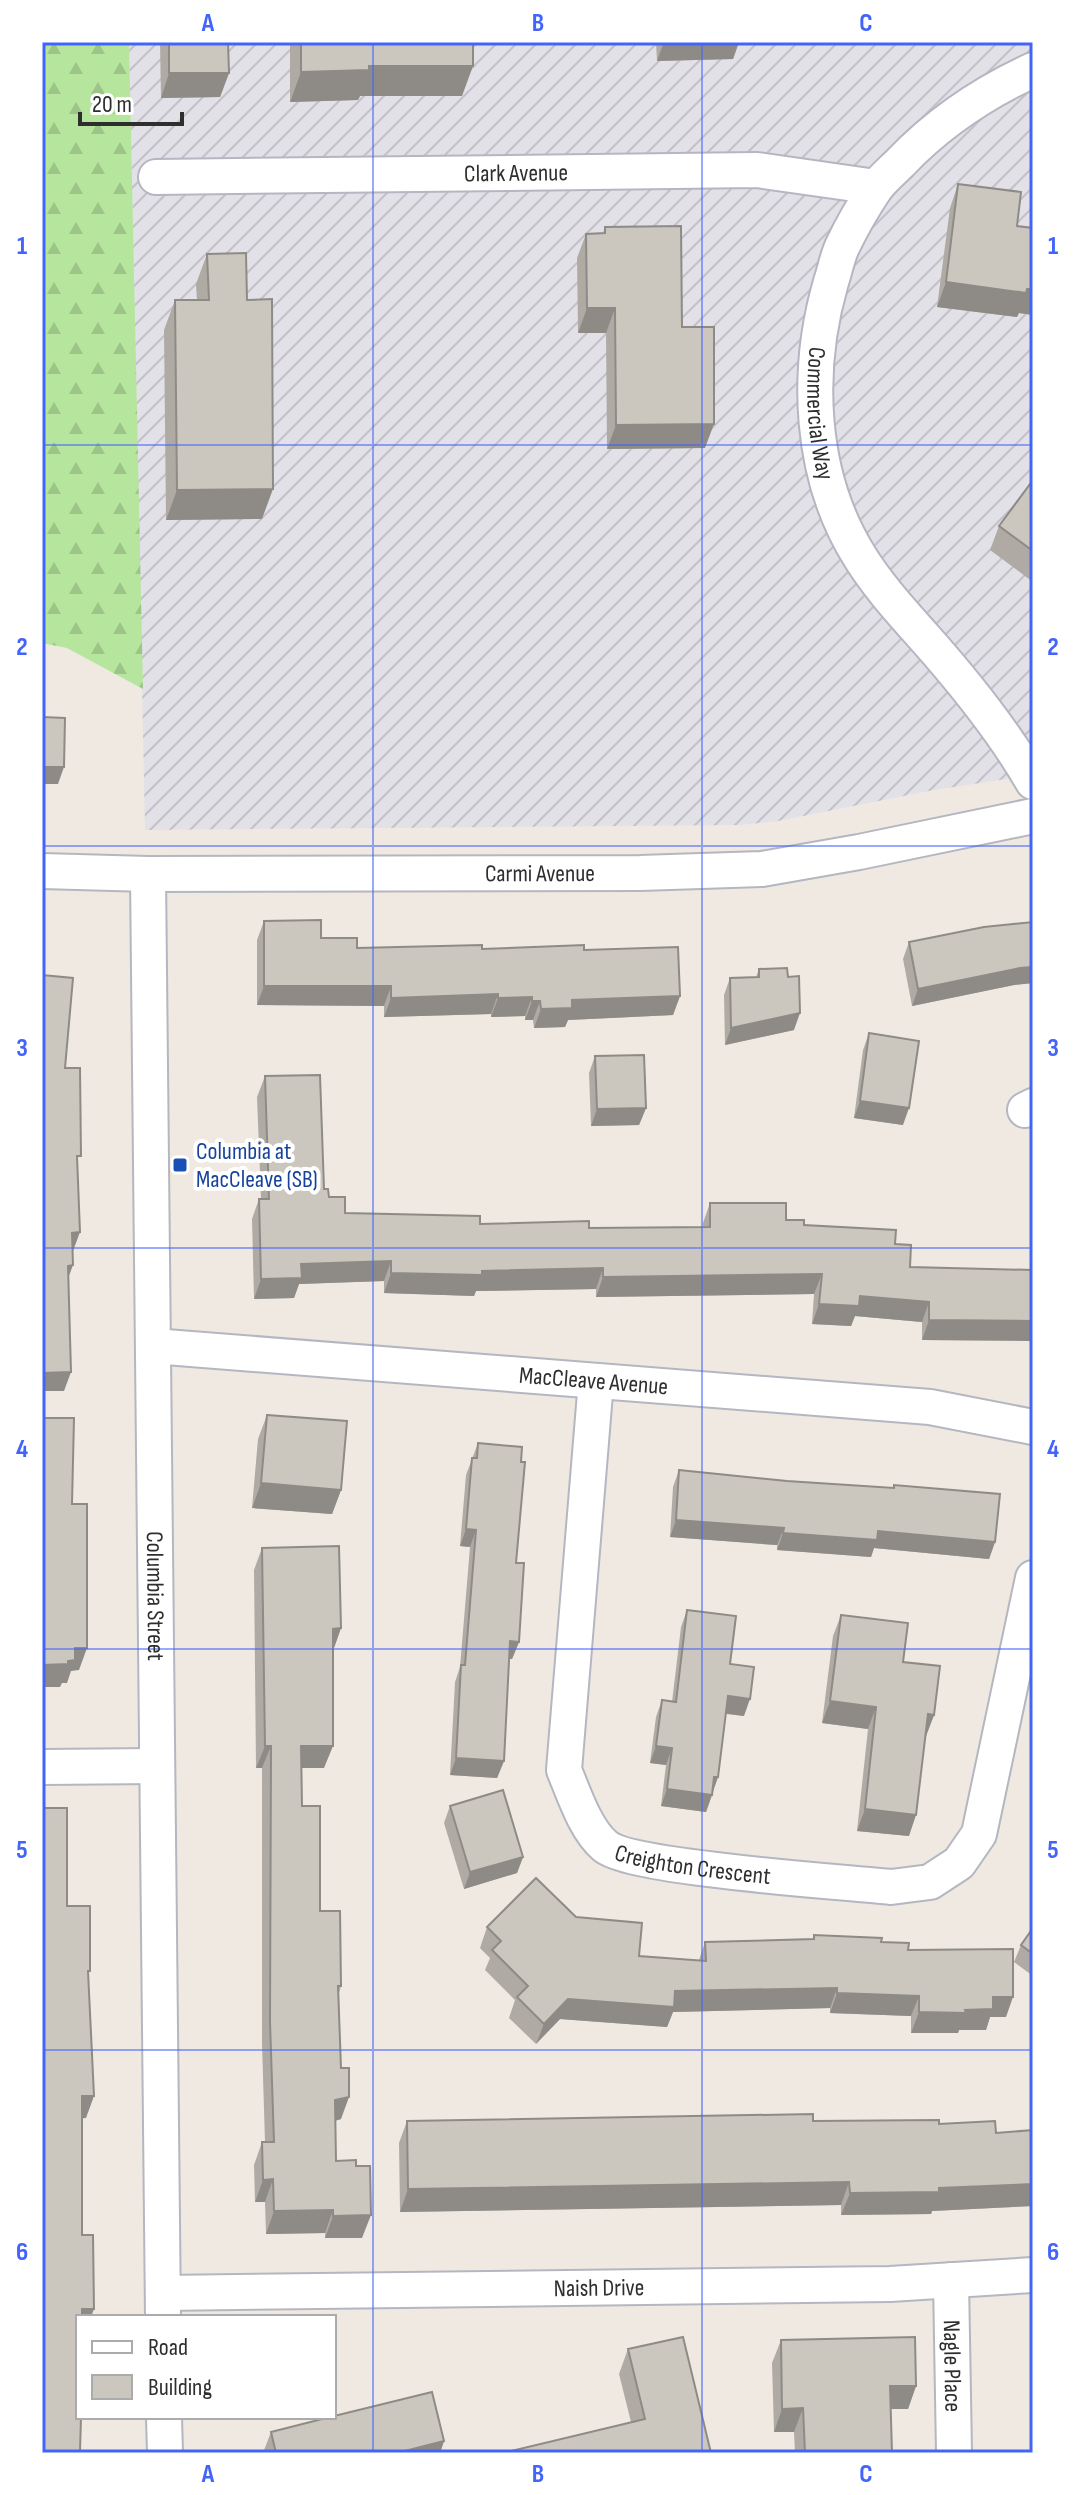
<svg xmlns="http://www.w3.org/2000/svg" width="1075" height="2495" viewBox="0 0 1075 2495" font-family="'Sofia Sans Condensed',sans-serif">
<style>
.industrial{fill:url(#industrial-furrows)}
.forest{fill:url(#forest-firs)}
.lines{fill:none;stroke-linecap:round;stroke-linejoin:round}
.minor-casing{stroke:#b4b7c1;stroke-width:38}
.minor{stroke:#fff;stroke-width:34}
.wall{fill:#afaba4}
.shaded-wall{fill:#8e8b86}
.building{fill:#cbc7bf;stroke:#8e8b86;stroke-width:2}
.grid{fill:none;stroke:#4264fb;stroke-width:2;stroke-opacity:0.55}
.transit-dot{fill:#1a4fb4;stroke:#fff;stroke-width:3}
.labels{text-anchor:middle;stroke-width:8;stroke-linejoin:round;paint-order:stroke}
.street-label{font-size:24px;fill:#2e2e2e;stroke:#fff}
.transit-label{font-size:24px;fill:#164399;stroke:#fff;text-anchor:start}
.neatline{fill:none;stroke:#4264fb;stroke-width:3}
.grid-label{font-size:26px;text-anchor:middle;font-weight:bold;fill:#4264fb}
</style>
<defs>
<pattern id="industrial-furrows" width="10" height="10" patternUnits="userSpaceOnUse" patternTransform="scale(2)"><rect width="10" height="10" fill="#e3e1e8"/><path d="M-1 1l2-2M0 10L10 0M9 11l2-2" fill="none" stroke="#c3c1c7"/></pattern>
<pattern id="forest-firs" width="22" height="20" patternUnits="userSpaceOnUse" patternTransform="scale(2)"><rect width="22" height="20" fill="#b6e59e"/><path d="M5 1l3.5 6h-7zM16 11l3.5 6h-7z" fill="#9dc588"/></pattern>
</defs>
<rect width="100%" height="100%" fill="#efe9e1"/>
<path class="industrial" d="M129,42H1033V775L934,790L778,821L741,825L145,830Z"/>
<path class="forest" d="M42,42H129L143,689L67,648L42,643Z"/>
<g class="lines">
<defs>
<g id="minor">
<path id="s1" d="M1033,70C983,93 938,123 900,163C892,171 882,179 875,189C863,207 851,228 842,247C837,258 835,270 831,282C805,371 809,476 860,557C878,586 901,611 924,637C964,682 1003,730 1033,782"/>
<path id="s2" d="M156,177L757,170L876,187"/>
<path id="s3" d="M42,871L148,874L640,873L762,869L859,852L1033,816"/>
<path id="s4" d="M148,874L163,2317"/>
<path d="M1025,1110L1033,1106"/>
<path id="s5" d="M153,1346L930,1407L1033,1427"/>
<path id="s6" d="M596,1381L564,1770C574,1794 585,1829 605,1846C631,1868 844,1882 891,1887L930,1882L959,1863L979,1834L1033,1578"/>
<path d="M42,1767L157,1766"/>
<path id="s7" d="M951,2280L954,2453"/>
<path id="s8" d="M163,2293L890,2284L1033,2275"/>
<path d="M164,2417L165,2453"/>
</g>
</defs>
<use href="#minor" class="minor-casing"/>
<use href="#minor" class="minor"/>
</g>
<g class="wall">
<path d="M160,42H228L229,73L220,97L161,98Z"/>
<path d="M290,42H473L462,96H360L358,100L290,102Z"/>
<path d="M656,42H739L733,59L657,61Z"/>
<path d="M958,184L1017,226L1031,259H1033V315L1019,313L1017,317L937,307L950,208Z"/>
<path d="M605,227L682,327L705,448L607,449L606,333H578L577,258L586,234L603,233Z"/>
<path d="M207,254L247,300L262,519L166,520L164,330L175,300H197L196,284Z"/>
<path d="M1033,480V582L990,550L999,526Z"/>
<path d="M264,921L357,948L584,950L680,996L673,1015L568,1020L565,1027L534,1028L533,1020H525V1016L491,1017V1014L384,1017V1006L257,1005V940Z"/>
<path d="M1033,922V983L1014,985L912,1006L903,959L909,942Z"/>
<path d="M759,969L788,977L794,1030L725,1045L724,995L730,978L756,977Z"/>
<path d="M869,1033L903,1125L854,1118L863,1050Z"/>
<path d="M595,1056L646,1108L639,1125L591,1126L589,1073Z"/>
<path d="M265,1076L324,1189L329,1197L345,1213L480,1224L589,1228L703,1227V1223L710,1203L895,1244L910,1267L1033,1270V1341L922,1340V1322L855,1316L851,1326L812,1324L814,1294L596,1297V1289L476,1291L474,1296L384,1293V1281L299,1284L294,1298L254,1299L252,1219L259,1199H261L257,1097Z"/>
<path d="M267,1415L341,1490L332,1514L252,1508L258,1439Z"/>
<path d="M478,1443L516,1563L519,1642L512,1659L509,1658L504,1761L497,1778L450,1775L455,1682L460,1667L470,1547L460,1546L466,1475Z"/>
<path d="M679,1470L787,1481L893,1488L894,1485L995,1542L989,1559L874,1548L871,1557L777,1550V1545L670,1537L673,1487Z"/>
<path d="M262,1548L341,1628L333,1650L324,1768H301L302,1806L320,1911L341,1986L339,1993L341,2119L335,2121L336,2161L362,2238H325V2233L266,2234L265,2202H255L254,2165L262,2142H265L262,2044V1768H256L254,1570Z"/>
<path d="M687,1610L730,1664L744,1716L726,1714L718,1777L706,1812L661,1806L666,1765L650,1763L656,1717L662,1700L672,1702L681,1627Z"/>
<path d="M841,1615L934,1715L926,1736H925L909,1836L857,1831L868,1729L822,1723L833,1636Z"/>
<path d="M450,1806L523,1857L517,1873L464,1889L444,1823Z"/>
<path d="M576,1917L639,1956L699,1960L705,1942L813,1939L814,1935L881,1942L908,1950L1006,2017H990L986,2030H959L958,2033H911V2016L830,2013V2008L673,2012L667,2027L560,2019L536,2044L509,2018L515,2000L485,1970L490,1958L480,1948L487,1927Z"/>
<path d="M1033,1928V1976L1014,1962L1021,1945Z"/>
<path d="M407,2121H813L939,2124L996,2133L1033,2130V2206L932,2211L931,2214L841,2215V2205L400,2212L399,2143Z"/>
<path d="M781,2340L916,2386L908,2409H891L892,2453H795L794,2432H774L772,2363Z"/>
<path d="M628,2349L711,2453L631,2422L619,2374Z"/>
<path d="M271,2432L444,2441L440,2453H263Z"/>
</g>
<g class="shaded-wall">
<path d="M664,42H739L733,59L657,61Z"/>
<path d="M369,66H473L462,96H360L358,100L290,102L301,72Z"/>
<path d="M169,73H229L220,97L161,98Z"/>
<path d="M946,282L1033,289V315L1019,313L1017,317L937,307Z"/>
<path d="M587,308H615L606,333H578Z"/>
<path d="M714,424L705,448L607,449L616,425Z"/>
<path d="M273,489L262,519L166,520L177,490Z"/>
<path d="M42,767H64L58,784H42Z"/>
<path d="M1033,967V983L1014,985L912,1006L918,989L1020,968Z"/>
<path d="M264,986H391L384,1006L257,1005Z"/>
<path d="M498,994L491,1014L384,1017L391,998Z"/>
<path d="M680,996L673,1015L568,1020L565,1027L534,1028L541,1009L572,1000Z"/>
<path d="M532,997L525,1016L491,1017L498,998Z"/>
<path d="M532,1001H540L533,1020H525Z"/>
<path d="M800,1013L794,1030L725,1045L731,1028Z"/>
<path d="M860,1101L909,1108L903,1125L854,1118Z"/>
<path d="M646,1108L639,1125L591,1126L597,1109Z"/>
<path d="M80,1232L73,1251H65L72,1233Z"/>
<path d="M391,1261L384,1281L299,1284L294,1298L254,1299L261,1279L301,1264Z"/>
<path d="M73,1265L66,1284L68,1266Z"/>
<path d="M603,1268L596,1289L476,1291L474,1296L384,1293L391,1273Z"/>
<path d="M822,1274L814,1294L596,1297L603,1277Z"/>
<path d="M860,1296L929,1302L922,1322L855,1316L851,1326L812,1324L819,1304Z"/>
<path d="M929,1320L1033,1321V1341L922,1340Z"/>
<path d="M71,1372L64,1391H42V1373Z"/>
<path d="M261,1483L341,1490L332,1514L252,1508Z"/>
<path d="M676,1520L784,1528L777,1545L670,1537Z"/>
<path d="M466,1529L476,1530L470,1547L460,1546Z"/>
<path d="M878,1531L995,1542L989,1559L874,1548L871,1557L777,1550L783,1533Z"/>
<path d="M341,1628L333,1651V1629Z"/>
<path d="M510,1641L519,1642L512,1659L504,1658Z"/>
<path d="M75,1648H87L79,1670L71,1671L67,1683H62L60,1687H42V1665Z"/>
<path d="M728,1696L750,1699L744,1716L722,1713Z"/>
<path d="M830,1701L876,1707L868,1729L822,1723Z"/>
<path d="M928,1714L934,1715L926,1736L920,1735Z"/>
<path d="M265,1746H271L262,1768H256Z"/>
<path d="M301,1746H333L324,1768H293Z"/>
<path d="M656,1746L672,1748L666,1765L650,1763Z"/>
<path d="M456,1758L504,1761L497,1778L450,1775Z"/>
<path d="M714,1777H718L712,1794Z"/>
<path d="M667,1789L712,1795L706,1812L661,1806Z"/>
<path d="M865,1809L916,1815L909,1836L857,1831Z"/>
<path d="M523,1857L517,1873L464,1889L470,1872Z"/>
<path d="M837,1988L830,2008L673,2012L667,2027L560,2019L536,2044L544,2024L568,1999L675,1991Z"/>
<path d="M837,1993L919,1996L911,2016L830,2013Z"/>
<path d="M993,1997H1013L1006,2017H990L986,2030H959L958,2033H911L919,2012Z"/>
<path d="M82,2096H94L86,2118L74,2119Z"/>
<path d="M349,2097L341,2119L327,2123L335,2100Z"/>
<path d="M273,2179L265,2202H255L263,2180Z"/>
<path d="M849,2182L841,2205L400,2212L408,2189Z"/>
<path d="M1033,2184V2206L932,2211L931,2214L841,2215L850,2193Z"/>
<path d="M333,2210L325,2233L266,2234L274,2211Z"/>
<path d="M371,2215L362,2238H325L333,2216Z"/>
<path d="M82,2309H94L91,2317H79Z"/>
<path d="M890,2386H916L908,2409H882Z"/>
<path d="M803,2408L794,2432H774L782,2409Z"/>
<path d="M444,2441L440,2453H397Z"/>
</g>
<g class="building">
<path d="M169,42H228L229,73H169Z"/>
<path d="M301,42H473V66H369V70L301,72Z"/>
<path d="M958,184L1021,192L1017,226L1033,228L1031,259H1033V289H1027L1026,293L946,282Z"/>
<path d="M681,226L682,327H714V424L616,425L615,308H587L586,234L605,233V227Z"/>
<path d="M246,253L247,300L272,299L273,489L177,490L175,300H209L207,254Z"/>
<path d="M1033,480V551L999,526Z"/>
<path d="M42,717L65,718L64,767H42Z"/>
<path d="M321,920V938H357V948L482,945V949L584,945V950L678,947L680,996L572,1000V1008L541,1009L540,1001H532V997L498,998V994L391,998V986H264V921Z"/>
<path d="M1033,922V967L1020,968L918,989L909,942L984,927Z"/>
<path d="M787,968L788,977L799,976L800,1013L731,1028L730,978L759,977V969Z"/>
<path d="M42,975L73,978L65,1068H80L81,1156H77L80,1232L72,1233L73,1265L68,1266L71,1372L42,1373Z"/>
<path d="M869,1033L919,1041L909,1108L860,1101Z"/>
<path d="M644,1055L646,1108L597,1109L595,1056Z"/>
<path d="M320,1075L324,1189H328L329,1197H345V1213L480,1216V1224L589,1221V1228L710,1227V1203H786V1220H804V1225L896,1230L895,1244L911,1245L910,1267L1033,1270V1321L929,1320V1302L860,1296L859,1306L819,1304L822,1274L603,1277V1268L482,1271V1275L391,1273V1261L301,1264L302,1278L261,1279L259,1199H269L265,1076Z"/>
<path d="M267,1415L347,1421L341,1490L261,1483Z"/>
<path d="M42,1418H74L72,1504H87V1648H75V1660L68,1661V1664L42,1665Z"/>
<path d="M478,1443L522,1447L521,1462H525L516,1563H524L519,1642L510,1641L504,1761L456,1758L461,1665H465L476,1530L466,1529L472,1458H477Z"/>
<path d="M679,1470L787,1481L894,1488V1485L1000,1494L995,1542L878,1531L877,1540L783,1533L784,1528L676,1520Z"/>
<path d="M339,1546L341,1628L333,1629V1746H301L302,1806H320V1911H340L341,1986H338L341,2068H349V2097L335,2100L336,2161L356,2160V2166H370L371,2215L333,2216V2210L274,2211L273,2179L263,2180L262,2142H274L270,2022L271,1746H265L262,1548Z"/>
<path d="M687,1610L736,1616L730,1664L754,1667L750,1699L728,1696L718,1777H714L712,1795L667,1789L672,1748L656,1746L662,1700L676,1702Z"/>
<path d="M841,1615L908,1623L903,1662L940,1666L934,1715L928,1714L916,1815L865,1809L876,1707L830,1701Z"/>
<path d="M503,1790L523,1857L470,1872L450,1806Z"/>
<path d="M42,1808H67V1906H90V1971H88L94,2096H82V2235H93L94,2309H82V2317H78V2417H81L80,2451H83V2453H42Z"/>
<path d="M536,1878L576,1917L642,1923L639,1956L706,1961L705,1942L814,1939V1935L882,1938L881,1942L909,1943L908,1950L1013,1949V1997H993V2009L965,2010L966,2013L919,2012V1996L837,1993V1988L675,1991L674,2007L568,1999L544,2024L517,1997L528,1986L492,1950L501,1941L487,1927Z"/>
<path d="M1033,1928V1954L1021,1945Z"/>
<path d="M813,2114V2121L939,2120V2124L995,2121L996,2133L1033,2130V2184L939,2188V2192L850,2193L849,2182L408,2189L407,2121Z"/>
<path d="M683,2337L711,2453H503L645,2419L628,2349Z"/>
<path d="M915,2337L916,2386H890L892,2453H805L803,2408L782,2409L781,2340Z"/>
<path d="M432,2392L444,2441L397,2453H276L271,2432L330,2417H334V2416Z"/>
</g>
<path class="grid" d="M373,42V2453M702,42V2453M42,445H1033M42,846H1033M42,1248H1033M42,1649H1033M42,2050H1033"/>
<rect class="transit-dot" x="172" y="1157" width="16" height="16" rx="4"/>
<g class="labels">
<g class="street-label">
<text dy="8" stroke="none"><textPath href="#s2" startOffset="360">Clark Avenue</textPath></text>
<text dy="8" stroke="none"><textPath href="#s1" startOffset="436">Commercial Way</textPath></text>
<text dy="8" stroke="none"><textPath href="#s3" startOffset="498">Carmi Avenue</textPath></text>
<text dy="8" stroke="none"><textPath href="#s5" startOffset="442">MacCleave Avenue</textPath></text>
<text dy="8" stroke="none"><textPath href="#s4" startOffset="722">Columbia Street</textPath></text>
<text dy="8" stroke="none"><textPath href="#s6" startOffset="568">Creighton Crescent</textPath></text>
<text dy="8" stroke="none"><textPath href="#s8" startOffset="436">Naish Drive</textPath></text>
<text dy="8" stroke="none"><textPath href="#s7" startOffset="86">Nagle Place</textPath></text>
</g>
<g class="transit-label">
<text x="196" y="1159">Columbia at<tspan x="196" dy="28">MacCleave (SB)</tspan></text>
</g>
</g>
<rect width="1075" height="2495" fill="none" stroke="#ffffff" stroke-width="88"/>
<rect x="76" y="2315" width="260" height="104" fill="#ffffff" stroke="#ababab" stroke-width="2"/>
<rect x="92" y="2341" width="40" height="12" fill="#ffffff" stroke="#ababab" stroke-width="2"/>
<text x="148" y="2355" font-size="24" fill="#2e2e2e">Road</text>
<rect x="92" y="2375" width="40" height="24" fill="#cbc7bf" stroke="#ababab" stroke-width="2"/>
<text x="148" y="2395" font-size="24" fill="#2e2e2e">Building</text>
<path d="M80 112v12h102v-12" fill="none" stroke="#2e2e2e" stroke-width="4"/>
<text x="92" y="112" font-size="24" fill="#2e2e2e" stroke="#ffffff" stroke-width="6" paint-order="stroke">20 m</text>
<rect x="44" y="44" width="987" height="2407" class="neatline"/>
<g class="grid-label">
<text x="208" y="31">A</text>
<text x="538" y="31">B</text>
<text x="866" y="31">C</text>
<text x="22" y="254">1</text>
<text x="1053" y="254">1</text>
<text x="22" y="655">2</text>
<text x="1053" y="655">2</text>
<text x="22" y="1056">3</text>
<text x="1053" y="1056">3</text>
<text x="22" y="1457">4</text>
<text x="1053" y="1457">4</text>
<text x="22" y="1858">5</text>
<text x="1053" y="1858">5</text>
<text x="22" y="2260">6</text>
<text x="1053" y="2260">6</text>
<text x="208" y="2482">A</text>
<text x="538" y="2482">B</text>
<text x="866" y="2482">C</text>
</g>
</svg>
